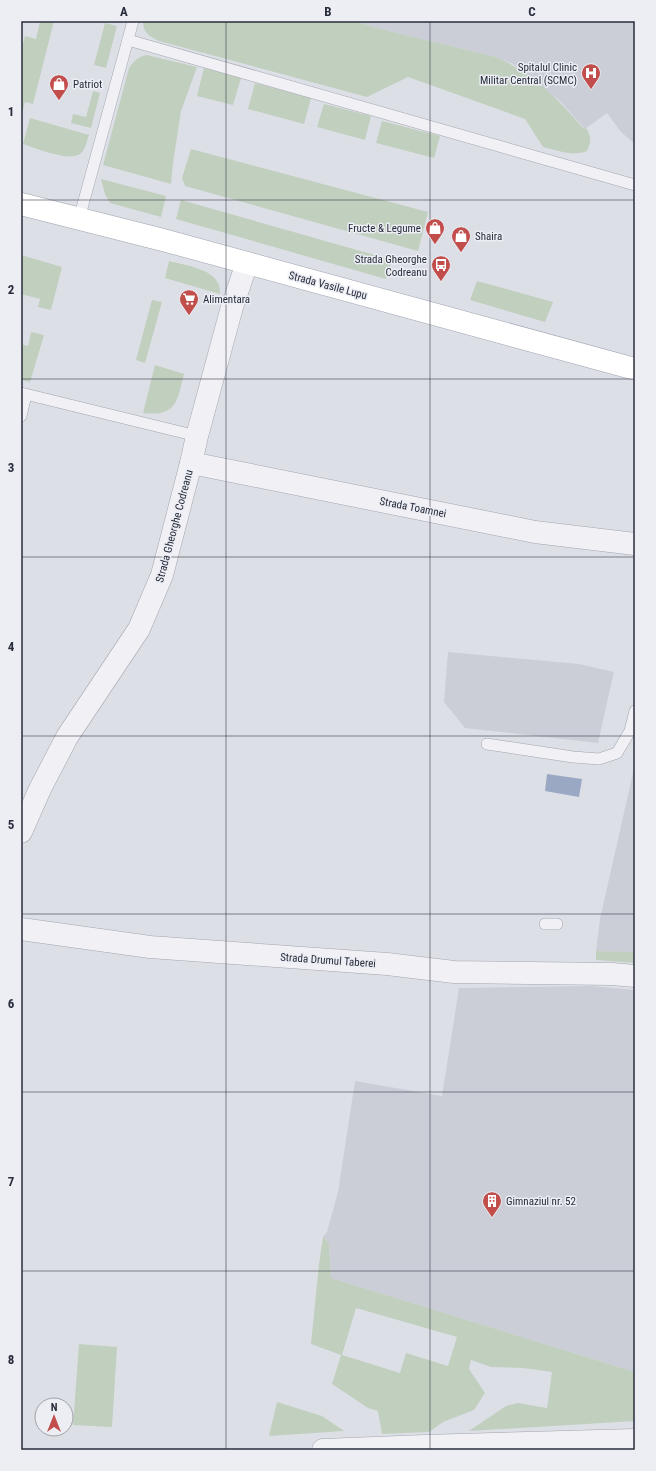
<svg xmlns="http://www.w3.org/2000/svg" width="656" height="1471" viewBox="0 0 656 1471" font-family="'Roboto Condensed',sans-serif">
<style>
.built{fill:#ccced7}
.green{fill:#c1cfbf;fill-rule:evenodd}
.water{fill:#9ba8c3}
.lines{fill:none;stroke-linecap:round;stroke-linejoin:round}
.service-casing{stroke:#a3a6af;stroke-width:12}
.minor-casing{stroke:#a3a6af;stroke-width:23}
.primary-casing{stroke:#9ea2b0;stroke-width:23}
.service{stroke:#f0f0f5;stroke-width:11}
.minor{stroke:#f0f0f5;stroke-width:22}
.primary{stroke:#fff;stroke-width:22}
.grid{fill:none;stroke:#282c3b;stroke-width:1;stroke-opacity:0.55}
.labels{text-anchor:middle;stroke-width:3;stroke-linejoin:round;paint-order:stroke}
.poi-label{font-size:11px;fill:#282c3b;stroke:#eceef4;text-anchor:start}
.street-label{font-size:11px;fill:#282c3b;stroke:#eceef4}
.neatline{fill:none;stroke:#282c3b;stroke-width:1.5}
.grid-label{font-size:13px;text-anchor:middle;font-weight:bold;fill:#282c3b}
</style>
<rect width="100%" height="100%" fill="#dddfe6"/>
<g class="built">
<path d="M354,21H635V144L621,132L607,113L585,129L560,101L513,64L496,57L377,28Z"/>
<path d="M448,652L579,664L614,672L598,743L465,728L444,702Z"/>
<path d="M635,764V952L596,951L600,919Z"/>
<path d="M591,986L635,990V1372L331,1278L329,1243L323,1237L327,1232L338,1192L355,1081L442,1096L459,988Z"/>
</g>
<g class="green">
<path d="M40,21H54L33,104L25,102L21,118V51L25,36L36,39Z"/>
<path d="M143,21H354L377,28L496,57C533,73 558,99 584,129L586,128C592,137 591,142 587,151C573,157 557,150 543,147L525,119L408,77L367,97L159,41C149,36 143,33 143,21Z"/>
<path d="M105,23L117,26L106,68L94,65Z"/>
<path d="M147,55L197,67L181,111L173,163L171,184L103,165L129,68C134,61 139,56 147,55Z"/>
<path d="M204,68L241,78L233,105L197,96Z"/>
<path d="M255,83L311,98L304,124L248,109Z"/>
<path d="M93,91L100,93L91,128L71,123L73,114L86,117Z"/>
<path d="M324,104L371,116L365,140L317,127Z"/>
<path d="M30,118L89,135C87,140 86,148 82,152C73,164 35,148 23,144Z"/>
<path d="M382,121L440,136L434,158L376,143Z"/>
<path d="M191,149L428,212L418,251L185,186L182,178Z"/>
<path d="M101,179L166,196L161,217L110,203L105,194Z"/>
<path d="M181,200L392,260L386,279L176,219Z"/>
<path d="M21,255L62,267L51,310L38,307L40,299L21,294Z"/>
<path d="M169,261C187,266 222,269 220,294L165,278Z"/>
<path d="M477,281L553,302L545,322L470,300Z"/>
<path d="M152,300L162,302L145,363L136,360Z"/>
<path d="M31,332L44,335L30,382L21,380V344L28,346Z"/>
<path d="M155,365L184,374C177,401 177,417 143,413Z"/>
<path d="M596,951L635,952V963L596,960Z"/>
<path d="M323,1237L329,1243L331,1278L635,1372V1421L469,1431L506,1406L518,1403L547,1408L552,1372L523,1368L491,1367L471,1360L469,1369L485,1393L474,1410L443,1422L429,1432L382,1434L378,1411L368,1408L332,1384L341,1355L311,1344L319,1264ZM356,1308L457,1337L448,1366L406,1353L400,1373L342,1355Z"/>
<path d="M79,1344L117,1347L112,1427L73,1425Z"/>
<path d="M277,1402L322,1416L344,1431L269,1436Z"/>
</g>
<path class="water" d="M547,774L582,779L579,797L545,791Z"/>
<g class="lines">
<defs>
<g id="service">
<path d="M128,40L635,185"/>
<path d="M79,219L133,21"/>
<path d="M21,393L197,436"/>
<path d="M21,416L26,395"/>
<path d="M487,744L573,757L599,759L617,753L630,731L635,711"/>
<path d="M545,924H557"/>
</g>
<g id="minor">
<path d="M191,463L535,532L635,544"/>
<path d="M21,832L40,789L67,737L139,629L162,575L191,463L197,436L232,307L247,263"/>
<path d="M21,929L150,947L387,964L454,972L612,974L635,976"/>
<path d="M323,1450L424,1446L635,1440"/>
</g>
<path id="primary" d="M21,204L163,240L635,369"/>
</defs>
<use href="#service" class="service-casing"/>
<use href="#minor" class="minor-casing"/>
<use href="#primary" class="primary-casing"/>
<use href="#service" class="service"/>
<use href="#minor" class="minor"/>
<use href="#primary" class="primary"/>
</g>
<path class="grid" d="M226,21V1450M430,21V1450M21,200H635M21,379H635M21,557H635M21,736H635M21,914H635M21,1092H635M21,1271H635"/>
<defs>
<symbol id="hospital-pin" viewBox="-11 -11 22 30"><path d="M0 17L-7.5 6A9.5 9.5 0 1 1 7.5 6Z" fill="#c24e4c" stroke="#eceef4"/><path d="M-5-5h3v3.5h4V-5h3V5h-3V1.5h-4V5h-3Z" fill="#fff"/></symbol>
<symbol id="shop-pin" viewBox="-11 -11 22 30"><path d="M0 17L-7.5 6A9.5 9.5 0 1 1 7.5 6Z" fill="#c24e4c" stroke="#eceef4"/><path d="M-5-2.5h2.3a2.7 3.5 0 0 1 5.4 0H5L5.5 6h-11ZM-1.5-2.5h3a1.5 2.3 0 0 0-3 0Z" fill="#fff"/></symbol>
<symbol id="bus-pin" viewBox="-11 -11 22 30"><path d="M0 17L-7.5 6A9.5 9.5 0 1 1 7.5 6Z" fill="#c24e4c" stroke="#eceef4"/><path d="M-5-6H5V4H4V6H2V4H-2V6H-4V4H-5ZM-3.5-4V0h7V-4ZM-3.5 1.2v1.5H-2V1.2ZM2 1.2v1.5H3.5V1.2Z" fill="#fff"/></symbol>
<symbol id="supermarket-pin" viewBox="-11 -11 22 30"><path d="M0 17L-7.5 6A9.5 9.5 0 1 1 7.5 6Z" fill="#c24e4c" stroke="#eceef4"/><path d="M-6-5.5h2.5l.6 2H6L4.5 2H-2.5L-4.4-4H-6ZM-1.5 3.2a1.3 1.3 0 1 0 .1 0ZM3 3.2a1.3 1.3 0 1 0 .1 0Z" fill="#fff"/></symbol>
<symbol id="building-pin" viewBox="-11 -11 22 30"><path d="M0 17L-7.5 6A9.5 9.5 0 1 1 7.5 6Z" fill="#c24e4c" stroke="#eceef4"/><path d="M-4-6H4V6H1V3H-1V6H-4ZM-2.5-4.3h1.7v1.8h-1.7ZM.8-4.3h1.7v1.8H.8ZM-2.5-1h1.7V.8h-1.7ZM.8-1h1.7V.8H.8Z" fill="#fff"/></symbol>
</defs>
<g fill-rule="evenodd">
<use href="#hospital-pin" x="580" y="62" width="22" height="30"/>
<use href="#shop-pin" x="48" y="73" width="22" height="30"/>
<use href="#shop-pin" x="424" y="217" width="22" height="30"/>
<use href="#shop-pin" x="450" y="225" width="22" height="30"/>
<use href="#bus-pin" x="430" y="254" width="22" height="30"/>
<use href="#supermarket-pin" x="178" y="288" width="22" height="30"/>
<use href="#building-pin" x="481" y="1190" width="22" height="30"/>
</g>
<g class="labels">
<g class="poi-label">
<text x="577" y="71" text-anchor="end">Spitalul Clinic<tspan x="577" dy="13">Militar Central (SCMC)</tspan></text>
<text x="73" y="88">Patriot</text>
<text x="421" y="232" text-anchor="end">Fructe &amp; Legume</text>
<text x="475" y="240">Shaira</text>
<text x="427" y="263" text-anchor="end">Strada Gheorghe<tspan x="427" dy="13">Codreanu</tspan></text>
<text x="203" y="303">Alimentara</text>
<text x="506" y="1205">Gimnaziul nr. 52</text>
</g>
<g class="street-label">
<text transform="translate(328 285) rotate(15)" y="4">Strada Vasile Lupu</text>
<text transform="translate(413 507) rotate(11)" y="4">Strada Toamnei</text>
<text transform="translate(174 526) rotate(-75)" y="4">Strada Gheorghe Codreanu</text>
<text transform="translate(328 960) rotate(4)" y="4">Strada Drumul Taberei</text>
</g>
</g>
<rect width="656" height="1471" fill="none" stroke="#eceef4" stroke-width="44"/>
<g transform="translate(54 1417)"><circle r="19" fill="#eceef4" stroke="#9ea0aa"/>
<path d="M0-3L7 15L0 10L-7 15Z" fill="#c24e4c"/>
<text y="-6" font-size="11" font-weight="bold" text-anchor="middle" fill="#282c3b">N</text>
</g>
<rect x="22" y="22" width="612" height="1427" class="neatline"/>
<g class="grid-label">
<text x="124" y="16">A</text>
<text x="328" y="16">B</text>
<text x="532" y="16">C</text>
<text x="11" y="116">1</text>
<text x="11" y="294">2</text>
<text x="11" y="472">3</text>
<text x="11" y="651">4</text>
<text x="11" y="829">5</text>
<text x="11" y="1008">6</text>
<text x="11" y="1186">7</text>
<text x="11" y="1364">8</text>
</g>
</svg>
